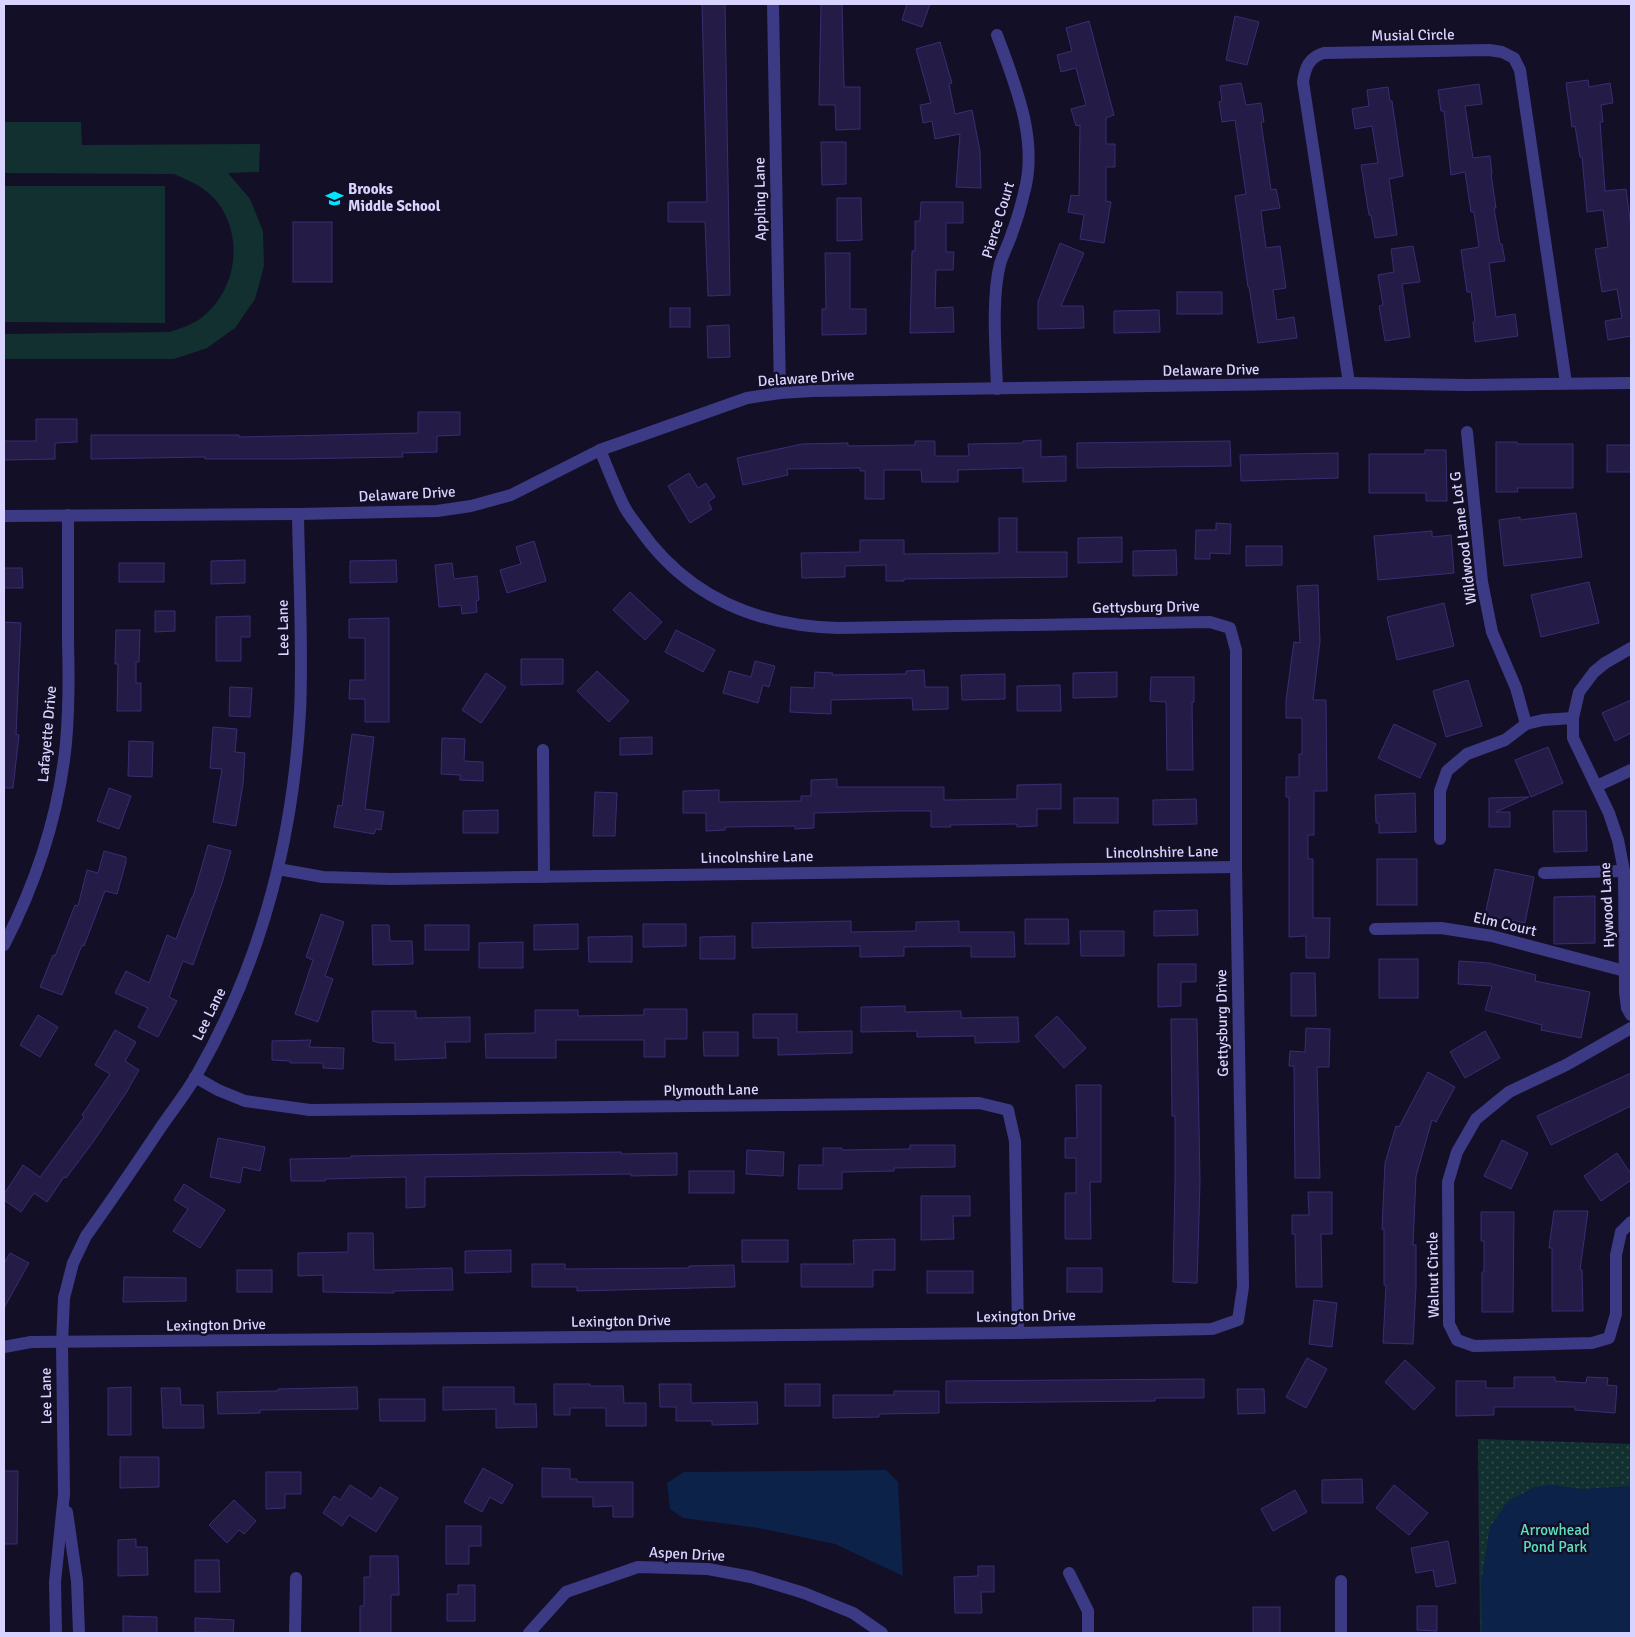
<svg xmlns="http://www.w3.org/2000/svg" width="1635" height="1637" viewBox="0 0 1635 1637" font-family="Signika,sans-serif">
<style>
.grass{fill:url(#grass-dots)}
.pitch{fill:#12302f}
.water{fill:#0c2248}
.building{fill:#241b47;stroke:#3b2d73}
.lines{fill:none;stroke-linecap:round;stroke-linejoin:round}
.minor{stroke:#3d3a85;stroke-width:12}
.labels{text-anchor:middle;stroke-width:5;stroke-linejoin:round;paint-order:stroke}
.street-label{font-size:15px;fill:#d9d4ff;stroke:#130f26}
.poi-label{font-size:15px;font-weight:bold;fill:#d9d4ff;stroke:#130f26;text-anchor:start}
.park-label{font-size:15px;fill:#5fe0c0;stroke:#130f26}
</style>
<defs>
<pattern id="grass-dots" width="8" height="8" patternUnits="userSpaceOnUse" patternTransform="scale(1.25)"><rect width="8" height="8" fill="#12302f"/><path d="M2 2h.1M6 6h.1" fill="none" stroke="#344d4e" stroke-width="1.8" stroke-linecap="round"/></pattern>
</defs>
<rect width="100%" height="100%" fill="#130f26"/>
<path class="grass" d="M1478,1439L1631,1444V1633H1480Z"/>
<g class="pitch">
<path d="M4,122H81L82,145L260,144L259,172L228,173L250,199L263,231L264,266L255,299L235,328L207,348L174,359H4V334L170,332C178,329 188,326 195,322C235,298 246,240 218,203C207,188 190,181 174,174L4,173Z"/>
<path d="M4,186H165V323L4,322Z"/>
</g>
<g class="water">
<path d="M886,1470L898,1482L903,1576L835,1544L758,1528L683,1518L670,1509L667,1483L684,1472Z"/>
<path d="M1551,1485L1583,1489L1631,1486V1633H1482L1481,1582L1490,1527L1508,1501L1535,1487Z"/>
</g>
<g class="building">
<path d="M702,4H725L730,295L708,296L705,222H668V202H707Z"/>
<path d="M821,4H842L844,87H860V129L836,130L835,105H819Z"/>
<path d="M907,4H930L922,27L902,20Z"/>
<path d="M1235,16L1259,22L1247,65L1226,60Z"/>
<path d="M1089,21L1114,115L1106,118V144H1115V167H1106V201L1111,202L1104,243L1080,239L1084,215L1068,212L1071,195L1079,196L1080,125L1076,126L1071,109L1086,105L1076,68L1061,72L1057,55L1072,51L1066,28Z"/>
<path d="M940,42L952,83L949,84L955,114L972,110L980,151L981,188L956,187L960,134L935,139L932,121L923,123L920,105L931,103L916,49Z"/>
<path d="M1588,80L1589,87L1610,83L1613,103L1601,105L1603,122H1600L1605,191L1626,189L1631,227V336L1608,340L1605,321L1622,318L1617,289L1602,292L1595,249L1608,247L1603,210L1587,212L1582,157H1580L1575,126L1572,127L1566,83Z"/>
<path d="M1241,83L1246,105L1261,103L1264,122H1261L1271,190L1276,189L1280,208L1261,211L1266,248L1280,246L1286,288L1273,290L1277,320L1294,317L1297,338L1258,343L1249,287H1248L1235,196L1246,194L1235,120L1222,122L1219,102L1222,101L1220,86Z"/>
<path d="M1479,84L1482,104L1465,106L1473,158L1490,156L1492,174H1491L1496,208H1494L1500,244H1502L1505,261L1489,263L1496,317L1515,314L1518,336L1475,342L1473,322L1475,321L1471,292H1467L1461,250L1479,247L1474,212H1471L1465,172L1451,175L1444,111H1441L1438,90Z"/>
<path d="M1388,87L1390,101H1392L1403,176L1389,179L1397,235L1375,238L1371,215H1369L1361,165L1378,163L1372,126L1355,129L1352,109L1369,106L1367,90Z"/>
<path d="M821,142H846V184L822,185Z"/>
<path d="M837,198H861L862,240L837,241Z"/>
<path d="M921,202H963V223H946V252H954L953,270H936L935,308L953,307L954,332L910,333L912,251H915V221H920Z"/>
<rect x="293" y="222" width="39" height="60"/>
<path d="M1060,243L1084,253L1061,306H1083L1084,328L1038,329V302Z"/>
<path d="M1413,246L1420,282L1402,284L1410,337L1385,341L1379,306L1383,305L1378,275L1394,272L1391,249Z"/>
<path d="M825,253H850V309H866V334L822,335V309H826Z"/>
<rect x="1177" y="292" width="45" height="22"/>
<rect x="670" y="308" width="20" height="19"/>
<path d="M1159,310L1160,332L1114,333V311Z"/>
<path d="M729,325L730,357L708,358L707,326Z"/>
<path d="M418,412H460V435L437,436V452L402,453L403,457L291,459H205V457L91,459V435H239V437L418,433Z"/>
<path d="M36,419H77V442L55,443V459L4,460V441H36Z"/>
<path d="M1041,440V457L1066,456V481L1023,482V468L958,470V482H922L921,470H884V499H865V471H860V468L787,469L788,475L743,485L737,458L802,444L848,443V446L915,445V441H935V456H969L968,444L1023,443V441Z"/>
<path d="M1230,441L1231,466L1077,468V443Z"/>
<path d="M1496,442H1517V444H1573V488H1517L1518,492H1496Z"/>
<rect x="1607" y="445" width="24" height="27"/>
<path d="M1425,450H1446L1447,501H1426V493H1369V454H1425Z"/>
<path d="M1338,453V478L1241,481L1240,455Z"/>
<path d="M689,473L698,488L706,483L715,497L708,502L712,509L690,523L668,486Z"/>
<path d="M1576,513L1582,557L1504,566L1499,520L1520,517V520Z"/>
<path d="M999,518H1017V552H1067V577L904,579V581H886V565L845,566V577L802,578L801,553L860,552V540H904V554L999,553Z"/>
<path d="M1216,523L1231,524L1230,554L1210,553V559H1195L1196,530H1216Z"/>
<path d="M1432,531V537L1451,535L1454,573L1378,580L1374,536Z"/>
<path d="M1122,537V562L1078,563V538Z"/>
<path d="M534,541L546,581L507,593L500,570L521,564L516,547Z"/>
<path d="M1246,546H1282V565L1246,566Z"/>
<path d="M1176,550L1177,575L1133,576V551Z"/>
<path d="M245,560V583L211,584V561Z"/>
<path d="M396,560L397,582L350,583V561Z"/>
<rect x="119" y="563" width="45" height="19"/>
<path d="M452,563L454,579L477,576L479,600L476,601L477,612L462,614L461,605L439,607L435,565Z"/>
<path d="M4,568H22L23,588H4Z"/>
<path d="M1589,582L1599,623L1541,637L1531,595Z"/>
<path d="M1318,585L1320,641L1313,700H1326L1327,791H1314V835H1308V859H1313V918H1330L1329,958H1306V936L1289,937V797H1286V777H1299V754H1302V718H1286V700L1294,642L1300,643L1297,586Z"/>
<path d="M630,592L662,622L645,640L613,610Z"/>
<path d="M1444,603L1454,646L1397,660L1387,617Z"/>
<path d="M155,611H175V631L155,632Z"/>
<path d="M250,616V637H241V661H216V617Z"/>
<path d="M389,618V722H365V699H349L350,680H365V638H349V619Z"/>
<path d="M4,622L21,623L16,734L19,735L13,788H4Z"/>
<path d="M116,630H140L139,662H136V683H141V711H117L118,664H115Z"/>
<path d="M676,630L715,650L703,672L665,652Z"/>
<path d="M521,659H563V684L521,685Z"/>
<path d="M755,661L775,666L769,687L763,685L758,703L723,693L729,671L751,677Z"/>
<path d="M924,670L925,687H948V709L913,710L912,698L831,700V714L790,712L791,687L814,688L815,672L833,673L832,675L906,674V671Z"/>
<path d="M597,671L629,701L609,722L577,691Z"/>
<path d="M1117,672V697L1073,698V673Z"/>
<path d="M486,673L506,687L481,723L462,710Z"/>
<path d="M1005,674V699L962,700L961,675Z"/>
<path d="M1151,677H1194V702H1192L1193,770H1167L1166,702L1150,701Z"/>
<path d="M1468,680L1482,726L1446,737L1433,691Z"/>
<path d="M1060,685L1061,711H1017V686Z"/>
<path d="M230,687L252,688L250,717L229,716Z"/>
<path d="M1631,700V733L1615,741L1602,713Z"/>
<path d="M1394,724L1436,744L1420,778L1378,758Z"/>
<path d="M213,727L237,729L235,752L245,753L243,784L236,826L213,822L222,769L210,768Z"/>
<path d="M352,734L374,737L365,809L384,812L381,830L376,829L374,834L334,827L338,805L342,806Z"/>
<path d="M652,737V754L620,755V738Z"/>
<path d="M442,738L465,739L464,761L483,762V781L460,780V775L441,774Z"/>
<path d="M129,741L153,742L152,777L128,776Z"/>
<path d="M1548,747L1563,783L1531,797L1515,760Z"/>
<path d="M837,779V787H944V800L1017,799V785L1061,784V809H1037V826L1017,827V824L950,825L951,827H931V811H894L814,813V828L795,829V826L725,827V830L706,831V813H683V791L719,790V802L801,801V796H811V780Z"/>
<path d="M109,788L131,796L119,829L97,821Z"/>
<path d="M595,792L617,793L615,836H593Z"/>
<path d="M1415,793L1416,832L1379,833V823H1376L1375,795Z"/>
<path d="M1529,797L1496,812H1510V827H1489V798Z"/>
<rect x="1074" y="798" width="44" height="25"/>
<path d="M1196,799L1197,824L1153,825V800Z"/>
<path d="M498,810V833H463V811Z"/>
<path d="M1553,811H1586L1587,851L1554,852Z"/>
<path d="M208,845L231,851L222,883L193,965L183,961L169,997L177,1001L158,1037L138,1027L148,1008L115,993L126,971L149,983L167,935L176,939L192,897H193Z"/>
<path d="M104,851L126,857V862L117,894L105,891L84,946L82,945L62,995L40,987L53,955L55,956L75,905L78,906L87,870L98,873Z"/>
<rect x="1377" y="859" width="40" height="46"/>
<path d="M1495,869L1534,877L1525,923L1485,915Z"/>
<path d="M1595,896V943L1554,944V897Z"/>
<path d="M1197,910L1198,935L1154,936V911Z"/>
<path d="M321,914L344,922L325,976L333,979L318,1022L295,1014L313,960L306,957Z"/>
<path d="M1025,919H1068L1069,944H1025Z"/>
<path d="M851,921V932L916,931V922L959,921V932H1014L1015,957H971V946L904,947V956L860,957V946L752,948V923Z"/>
<path d="M578,924V949L534,950V925Z"/>
<path d="M643,924H686V946L643,947Z"/>
<path d="M372,925H389L390,941H412L413,964L373,965Z"/>
<rect x="425" y="925" width="44" height="25"/>
<path d="M1080,931H1124V956H1081Z"/>
<path d="M632,936V962H589L588,937Z"/>
<path d="M735,936V959H700V937Z"/>
<path d="M523,942V968H479V943Z"/>
<rect x="1379" y="959" width="39" height="39"/>
<path d="M1459,961L1489,963L1536,975L1535,981L1590,992L1581,1038L1541,1030L1542,1025L1485,1010L1492,986L1458,984Z"/>
<path d="M1158,964H1196V982H1181V1006L1158,1007Z"/>
<path d="M1291,973H1315L1316,1016H1291Z"/>
<path d="M905,1006V1012L961,1011V1018L1018,1017L1019,1042L975,1043V1036L917,1037V1031L861,1032V1007Z"/>
<path d="M644,1009H687V1039H665V1057H644V1040H556V1058H486L485,1034L535,1033V1010H578V1016L644,1015Z"/>
<path d="M372,1011H416V1018L470,1017V1042H445L446,1058L395,1060V1043H380L373,1041Z"/>
<path d="M753,1014H797V1032L852,1031V1053L778,1055V1038H753Z"/>
<path d="M38,1015L58,1027L40,1057L20,1045Z"/>
<path d="M1057,1016L1086,1048L1064,1068L1035,1036Z"/>
<path d="M1171,1019H1197L1200,1182L1197,1283L1173,1282L1175,1182V1116H1172Z"/>
<path d="M1306,1028L1330,1029L1329,1067H1317L1320,1178H1295L1294,1066H1289L1290,1051L1305,1052Z"/>
<path d="M115,1030L136,1042L125,1061L139,1070L126,1093L93,1142L66,1178L64,1177L47,1202L34,1193L21,1212L4,1200V1194L23,1165L40,1177L84,1117L82,1115L110,1074L95,1065Z"/>
<path d="M1485,1031L1500,1058L1465,1078L1450,1052Z"/>
<path d="M703,1032H738V1056H704Z"/>
<path d="M311,1040L309,1047L344,1048L343,1069L323,1068V1063H290V1061L272,1060V1041Z"/>
<path d="M1428,1072L1455,1087L1436,1122L1432,1120L1416,1176L1413,1245H1416V1287L1413,1344L1383,1343L1386,1285H1384V1229H1382L1385,1163L1396,1126L1399,1127Z"/>
<path d="M1631,1073V1106L1551,1145L1537,1116Z"/>
<path d="M1076,1085H1101V1182H1090L1091,1239H1065V1193H1076V1158H1065V1138H1077Z"/>
<path d="M218,1138L265,1147L260,1171L243,1167L240,1183L210,1177Z"/>
<path d="M1502,1140L1528,1153L1511,1189L1484,1176Z"/>
<path d="M910,1145H955V1167L894,1168V1171L842,1172V1189H798L799,1165H823V1148H842V1150L910,1149Z"/>
<path d="M747,1150L784,1152L783,1176L746,1174Z"/>
<path d="M621,1152V1154L677,1153V1175L631,1176V1174L425,1177V1207L406,1208V1177L325,1179V1181H291L290,1159L351,1158V1156L408,1155Z"/>
<path d="M1617,1153L1631,1174V1180L1601,1201L1584,1176Z"/>
<rect x="689" y="1171" width="45" height="22"/>
<path d="M184,1184L225,1210L200,1248L173,1231L188,1209L174,1200Z"/>
<path d="M1308,1192H1332V1234H1321L1322,1287H1296L1295,1234H1292V1215H1309Z"/>
<path d="M921,1196H970V1216H953L954,1239L921,1240Z"/>
<path d="M1554,1211H1588L1580,1270H1582L1583,1311H1552V1248H1549Z"/>
<path d="M1481,1212H1514L1513,1312H1482V1272H1484V1241H1481Z"/>
<path d="M348,1233H373L374,1270L452,1268L453,1290L393,1291L394,1293L323,1292V1275L298,1276V1253L348,1252Z"/>
<path d="M895,1239V1270H873V1287H801V1264H854L853,1240Z"/>
<rect x="742" y="1240" width="46" height="22"/>
<path d="M511,1250V1272L465,1273V1251Z"/>
<path d="M10,1253L29,1263L4,1308V1263Z"/>
<path d="M532,1264H565V1269L689,1268V1266L734,1265L735,1287L577,1291V1287H532Z"/>
<rect x="1067" y="1268" width="35" height="24"/>
<rect x="237" y="1270" width="35" height="22"/>
<rect x="927" y="1271" width="46" height="22"/>
<path d="M124,1277L186,1278V1301L123,1302Z"/>
<path d="M1314,1300L1337,1303L1332,1347L1309,1344Z"/>
<path d="M1307,1358L1327,1369L1306,1408L1286,1397Z"/>
<path d="M1405,1360L1435,1388L1414,1410L1385,1382Z"/>
<path d="M1514,1377H1555V1381L1586,1383L1587,1377L1608,1378L1607,1385L1617,1386L1615,1413L1575,1410V1407H1494V1415L1456,1416V1381H1486V1388H1514Z"/>
<path d="M1204,1379V1398H1155V1401L946,1403V1381Z"/>
<path d="M554,1384H590V1386H623L624,1403H646V1426H606V1408H570V1415H554Z"/>
<path d="M659,1384H691V1403L757,1402L758,1424L712,1425V1421H676V1407H660Z"/>
<rect x="785" y="1384" width="35" height="22"/>
<path d="M131,1387V1435H108V1388Z"/>
<path d="M357,1387L358,1409L260,1410V1413L218,1414L217,1392L278,1391V1389Z"/>
<path d="M443,1387H514V1404H536L537,1427L496,1428V1409L443,1410Z"/>
<path d="M161,1388H180L181,1405H203L204,1428H163Z"/>
<path d="M1237,1389H1264L1265,1413L1238,1414Z"/>
<path d="M894,1391H939V1413L879,1414V1417L833,1418V1395H894Z"/>
<path d="M379,1399H425V1421H380Z"/>
<path d="M120,1457H159V1487L120,1488Z"/>
<path d="M483,1468L513,1485L502,1504L490,1497L482,1512L464,1502Z"/>
<path d="M542,1468L570,1469V1479H577V1482H633V1517H613V1506L593,1507V1497H542Z"/>
<path d="M4,1471H18L17,1544H4Z"/>
<path d="M266,1472H301V1494H285V1508L266,1509Z"/>
<path d="M1362,1479L1363,1503H1322V1480Z"/>
<path d="M350,1485L372,1499L380,1487L398,1498L376,1532L349,1515L342,1526L323,1513L334,1496L340,1500Z"/>
<path d="M1394,1485L1428,1513L1409,1535L1376,1508Z"/>
<path d="M1295,1490L1307,1512L1273,1531L1261,1509Z"/>
<path d="M234,1500L256,1521L244,1534L239,1530L227,1543L209,1525Z"/>
<path d="M446,1526H481V1546H469V1564H446Z"/>
<path d="M136,1539V1547H147L148,1575L118,1576V1540Z"/>
<path d="M1448,1541L1456,1583L1436,1587L1433,1570L1416,1573L1411,1548Z"/>
<path d="M370,1556H398L399,1595H391V1633H360V1606H364V1577H370Z"/>
<path d="M195,1560H219L220,1592H195Z"/>
<path d="M978,1566H994V1592H981L982,1613H955L954,1577L978,1576Z"/>
<path d="M458,1585H475V1621H447V1594H458Z"/>
<path d="M1417,1606H1437V1631L1417,1630Z"/>
<rect x="1253" y="1607" width="27" height="26"/>
<path d="M123,1616L157,1617V1633H123Z"/>
<path d="M195,1618L234,1620L233,1633L195,1632Z"/>
</g>
<g class="lines">
<g class="minor">
<path d="M773,4L780,393"/>
<path d="M1349,383L1303,82C1305,68 1309,57 1324,53L1489,50L1502,52L1514,58L1520,70L1566,383"/>
<path d="M997,389C996,352 991,300 1000,264C1003,254 1009,243 1012,233C1017,220 1021,206 1024,193C1039,140 1015,84 997,35"/>
<path d="M1467,432L1482,582L1492,632L1516,688L1526,724"/>
<path d="M4,516L298,514L437,511L471,506L511,495L600,450L747,398L780,393L812,391L1349,383L1467,385L1631,383"/>
<path d="M1631,648L1605,663L1594,672L1579,692L1573,718V738L1609,813L1618,840L1624,871L1625,992L1627,1008L1631,1015"/>
<path d="M543,750L544,877"/>
<path d="M1597,786L1631,770"/>
<path d="M1440,839V791L1447,771L1467,754L1505,740L1526,724L1543,720L1573,718"/>
<path d="M278,869L323,877L391,879L1236,867"/>
<path d="M1544,873L1624,871"/>
<path d="M1375,929L1441,928L1492,936L1625,971"/>
<path d="M4,945C36,883 59,813 66,743C69,709 69,675 68,641C68,599 68,557 68,515"/>
<path d="M1631,1028L1566,1065L1509,1092L1476,1119L1457,1152L1448,1182L1449,1324L1457,1340L1474,1346L1592,1343L1609,1338L1616,1314V1255L1621,1232L1631,1222"/>
<path d="M195,1077L218,1090L245,1101L310,1110L979,1103L1008,1110L1015,1141L1018,1333"/>
<path d="M4,1347L31,1342L1018,1333L1212,1329L1238,1320L1243,1287L1236,867V650L1230,628L1210,622L838,628C757,626 687,597 639,528C634,521 628,514 624,506C615,488 608,469 600,450"/>
<path d="M67,1512L77,1581L79,1633"/>
<path d="M1069,1573L1088,1611V1633"/>
<path d="M56,1633L55,1582L64,1494L62,1343L64,1298L73,1263L86,1236C111,1201 135,1166 159,1130C171,1112 185,1095 196,1076C260,965 293,840 300,712C303,647 299,580 298,514"/>
<path d="M295,1633L296,1578"/>
<path d="M529,1633L566,1592L638,1567L708,1569L751,1577L804,1593L853,1613L882,1633"/>
<path d="M1341,1633V1581"/>
</g>
</g>
<defs>
<symbol id="school-bare" viewBox="-9 -9 18 18"><path d="M0-5L7-2L0 1L-7-2ZM-4 1L0 2.5L4 1V4Q0 6-4 4Z" fill="#00e5ff" stroke="#130f26" stroke-width="2.5" paint-order="stroke"/></symbol>
</defs>
<g fill-rule="evenodd">
<use href="#school-bare" x="322" y="186" width="25" height="25"/>
</g>
<g class="labels">
<g class="street-label">
<text transform="translate(1413 35) rotate(-1)" y="5">Musial Circle</text>
<text transform="translate(760 199) rotate(-91)" y="5">Appling Lane</text>
<text transform="translate(998 220) rotate(-73)" y="5">Pierce Court</text>
<text transform="translate(1211 370) rotate(-1)" y="5">Delaware Drive</text>
<text transform="translate(806 378) rotate(-4)" y="5">Delaware Drive</text>
<text transform="translate(407 494) rotate(-3)" y="5">Delaware Drive</text>
<text transform="translate(1463 538) rotate(-97)" y="5">Wildwood Lane Lot G</text>
<text transform="translate(1146 607) rotate(-1)" y="5">Gettysburg Drive</text>
<text transform="translate(283 628) rotate(-91)" y="5">Lee Lane</text>
<text transform="translate(47 734) rotate(-85)" y="5">Lafayette Drive</text>
<text transform="translate(1162 852) rotate(-1)" y="5">Lincolnshire Lane</text>
<text transform="translate(757 857) rotate(-1)" y="5">Lincolnshire Lane</text>
<text transform="translate(1607 905) rotate(-93)" y="5">Hywood Lane</text>
<text transform="translate(1505 924) rotate(13)" y="5">Elm Court</text>
<text transform="translate(209 1014) rotate(-64)" y="5">Lee Lane</text>
<text transform="translate(1222 1023) rotate(-91)" y="5">Gettysburg Drive</text>
<text transform="translate(711 1090) rotate(-1)" y="5">Plymouth Lane</text>
<text transform="translate(1433 1275) rotate(-91)" y="5">Walnut Circle</text>
<text transform="translate(1026 1316) rotate(-1)" y="5">Lexington Drive</text>
<text transform="translate(621 1321) rotate(-1)" y="5">Lexington Drive</text>
<text transform="translate(216 1325) rotate(-1)" y="5">Lexington Drive</text>
<text transform="translate(46 1396) rotate(-91)" y="5">Lee Lane</text>
<text transform="translate(687 1554) rotate(3)" y="5">Aspen Drive</text>
</g>
<g class="poi-label">
<text x="348" y="194">Brooks<tspan x="348" dy="17">Middle School</tspan></text>
</g>
<g class="park-label">
<text x="1555" y="1535">Arrowhead<tspan x="1555" dy="17">Pond Park</tspan></text>
</g>
</g>
<rect width="1635" height="1637" fill="none" stroke="#d9d4ff" stroke-width="10"/>
</svg>
